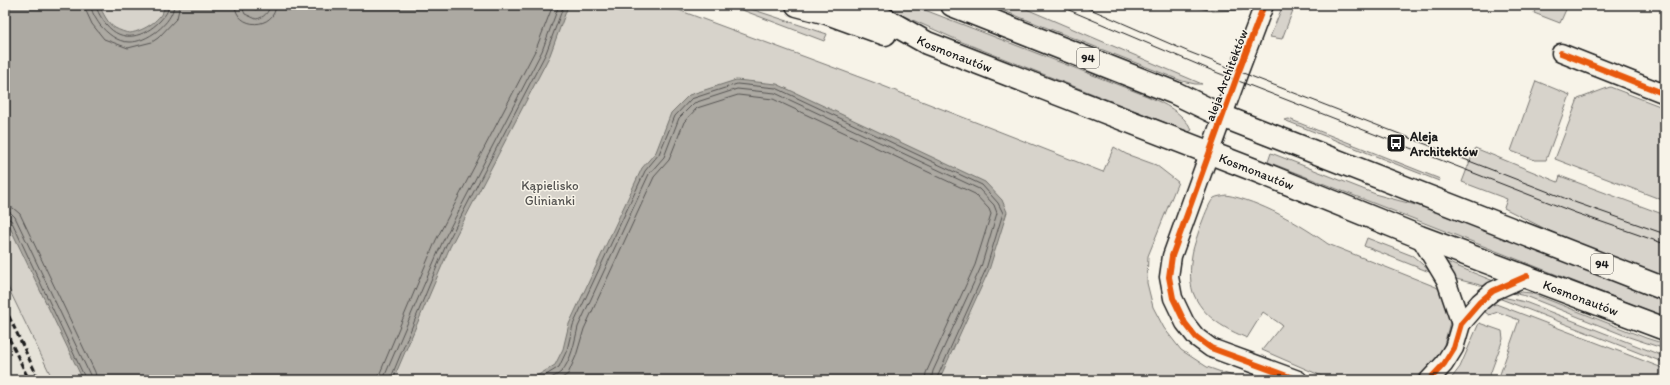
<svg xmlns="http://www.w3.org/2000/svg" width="1670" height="385" viewBox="0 0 1670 385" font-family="Itim,sans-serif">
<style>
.built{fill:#e6e3d9}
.green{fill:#d7d3cb;stroke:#7a7874}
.water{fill:#aca9a2;stroke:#72716c}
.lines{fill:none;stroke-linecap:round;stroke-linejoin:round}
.shore{stroke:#565452;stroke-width:1}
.street-casing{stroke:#1c1c1c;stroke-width:21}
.primary-casing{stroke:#1c1c1c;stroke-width:25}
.street{stroke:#f7f3e8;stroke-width:18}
.primary{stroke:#f7f3e8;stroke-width:22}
.tram{stroke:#1c1c1c;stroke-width:1}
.rail{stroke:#1c1c1c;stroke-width:3;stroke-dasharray:6 3;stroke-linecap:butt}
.cycleway-casing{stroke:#f7f3e8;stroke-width:8}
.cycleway{stroke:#e8590c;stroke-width:6}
.labels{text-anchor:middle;stroke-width:3;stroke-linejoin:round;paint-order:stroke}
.shield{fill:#f7f3e8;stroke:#5e5c59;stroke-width:1}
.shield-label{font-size:12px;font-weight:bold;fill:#1c1c1c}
.street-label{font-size:13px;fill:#1c1c1c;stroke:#f7f3e8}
.poi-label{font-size:13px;font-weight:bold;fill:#1c1c1c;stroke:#f7f3e8;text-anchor:start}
.park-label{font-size:13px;fill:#545351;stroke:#f7f3e8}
</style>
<rect width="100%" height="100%" fill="#f7f3e8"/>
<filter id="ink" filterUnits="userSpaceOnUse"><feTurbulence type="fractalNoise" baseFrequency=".025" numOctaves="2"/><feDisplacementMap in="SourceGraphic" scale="8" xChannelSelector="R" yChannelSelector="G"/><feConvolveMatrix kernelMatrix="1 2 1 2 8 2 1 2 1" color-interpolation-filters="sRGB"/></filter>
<g filter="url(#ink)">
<path class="built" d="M5,281L53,380H13L5,363Z"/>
<g class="green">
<path d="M5,5H665L878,84L1103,172L1114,147L1126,154L1156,165L1178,182L1148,256L1147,283L1153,307L1164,328L1181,350L1207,367L1244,380H53L5,281Z"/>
<path d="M729,5H739L827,34L824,41Z"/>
<path d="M879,5H912L1147,96C1165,104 1182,112 1192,130L1189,132L962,42Z"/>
<path d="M989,5H1017L1202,84H1195L1182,81Z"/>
<path d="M1186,5H1245L1242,10L1213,11Z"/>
<path d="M1283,5H1295L1282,39L1270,37Z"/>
<path d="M1537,5H1568L1560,23L1534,13Z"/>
<path d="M1536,81L1570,95L1546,160H1535L1511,151Z"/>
<path d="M1610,87L1665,108V201L1555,159L1578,99Z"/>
<path d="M1289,119L1440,179L1439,181L1284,120Z"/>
<path d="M1475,148L1558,182L1560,176L1665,215V278L1561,237L1504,208L1507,199L1462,182Z"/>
<path d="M1271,153L1378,195L1442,212L1665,299V317L1268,162Z"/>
<path d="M1226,195C1260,201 1300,224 1328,244L1436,287L1446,294L1449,307L1450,322L1444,345L1440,353L1425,371L1412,380H1331L1262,350L1282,325L1263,312L1247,338C1226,329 1206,319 1195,297C1189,286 1190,267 1192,255C1193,246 1208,202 1214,198C1217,196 1223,196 1226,195Z"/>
<path d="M1367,238L1413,256L1432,273L1364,246Z"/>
<path d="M1444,261L1496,282L1488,287L1452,278Z"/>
<path d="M1522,292L1531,293L1646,338L1665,344V349L1626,336L1526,296L1511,293Z"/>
<path d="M1498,296L1525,302L1658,354L1665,358V363L1496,297Z"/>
<path d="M1496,304L1665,369V380H1498L1519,320L1498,312L1489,315L1485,312L1490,306Z"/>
<path d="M1479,323L1502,331L1503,339L1488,380H1450L1460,367Z"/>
</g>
<g class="water">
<path d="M5,5H99C103,13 108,24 115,28C119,30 126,33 130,33C144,31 163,19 165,5H250L251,8L256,10L262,5H568V6L550,55L450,247L393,380H83L5,217Z"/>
<path d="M736,80L777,84L985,182L1002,200L1007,212L989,270L939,380H530L555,365L563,349L569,324L642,168L656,152L671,113L689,95Z"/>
</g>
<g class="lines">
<g class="shore">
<path d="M85,5L86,11L92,24L104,39L128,48L152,42L158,38L177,18L180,5"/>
<path d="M91,5C91,12 96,19 100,25C107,33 117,42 129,42C146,43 173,23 174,5"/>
<path d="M96,5C97,12 102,19 106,24C122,44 144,37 160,21C165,15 168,13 169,5"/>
<path d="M235,5C236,30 275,30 276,5"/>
<path d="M241,5L245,14L256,19C263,18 269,13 270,5"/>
<path d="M5,206L13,208L20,214L95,372L97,380"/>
<path d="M5,212L11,213L15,217L90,375L91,380"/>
<path d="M5,217L11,220L86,380"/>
<path d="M379,380L380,373L436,240L536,49L553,5"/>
<path d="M385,380V375L442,243L542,51L559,5"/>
<path d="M390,380L446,245L546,53L564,5"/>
<path d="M538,380L559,367L567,350L573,325L645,171L659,154L675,116L691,99L737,84L776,88L982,185L998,203L1003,213L986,269L936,380"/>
<path d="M548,380C552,377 558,375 561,372C571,362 575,340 578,327L649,174L664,157L679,118L694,103L737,89L775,93L979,189L994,205L997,213L981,267L933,371L931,380"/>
<path d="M559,380L568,374L576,356L584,329L654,177L669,160L684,122L697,108L738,95L773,99L975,194L989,209L991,214L975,265L926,373L925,380"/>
</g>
<defs>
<g id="street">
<path d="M1264,5L1239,71L1172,256L1169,277L1173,298L1185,323L1196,337L1211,348L1298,380"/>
<path d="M1561,53L1665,94"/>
<path d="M1420,237L1446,280L1461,324"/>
<path d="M1429,380L1444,364L1454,348L1461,324L1480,302L1493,291L1527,276"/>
</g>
<g id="primary">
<path d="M797,5L827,13L885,34"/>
<path id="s1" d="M853,5L881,17L927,43L1257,171L1420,237L1665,329"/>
<path d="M952,5L1175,93L1222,116L1665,289"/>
</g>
</defs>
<use href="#street" class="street-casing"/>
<use href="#primary" class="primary-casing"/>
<use href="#street" class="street"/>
<use href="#primary" class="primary"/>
<g class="tram">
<path d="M1057,5L1218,73L1576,213L1665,244"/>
<path d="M1081,5L1189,52L1577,203L1665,234"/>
</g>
<g class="rail">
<path d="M5,308L39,380"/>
<path d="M5,330L29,380"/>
</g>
<defs>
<g id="cycleway">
<path d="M1264,5L1239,71L1172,256L1169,277L1173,298L1185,323L1196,337L1211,348L1298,380"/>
<path d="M1561,53L1665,94"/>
<path d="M1429,380L1444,364L1454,348L1461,324L1480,302L1493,291L1527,276"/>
</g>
</defs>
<use href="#cycleway" class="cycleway-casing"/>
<use href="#cycleway" class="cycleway"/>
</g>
</g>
<defs>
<symbol id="bus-square" viewBox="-11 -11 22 22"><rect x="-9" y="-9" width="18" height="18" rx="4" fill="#1c1c1c" stroke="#f7f3e8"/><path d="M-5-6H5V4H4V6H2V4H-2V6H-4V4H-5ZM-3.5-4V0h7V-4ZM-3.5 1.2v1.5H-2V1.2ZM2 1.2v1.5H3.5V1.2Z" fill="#fff"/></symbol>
</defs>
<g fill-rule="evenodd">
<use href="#bus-square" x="1385" y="132" width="22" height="22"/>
</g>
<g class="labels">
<g class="shield">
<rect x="1077" y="48" width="22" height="20" rx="3"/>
<rect x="1591" y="254" width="22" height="20" rx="3"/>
</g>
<g class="shield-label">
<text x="1088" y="62">94</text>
<text x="1602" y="268">94</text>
</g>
<g class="street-label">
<text dy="5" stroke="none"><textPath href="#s1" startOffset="113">Kosmonautów</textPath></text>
<text transform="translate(1226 75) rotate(-69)" y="5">aleja Architektów</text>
<text dy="5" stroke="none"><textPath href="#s1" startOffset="437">Kosmonautów</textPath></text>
<text dy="5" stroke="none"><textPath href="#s1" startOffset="785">Kosmonautów</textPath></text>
</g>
<g class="poi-label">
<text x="1410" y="141">Aleja<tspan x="1410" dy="15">Architektów</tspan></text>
</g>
<g class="park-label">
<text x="550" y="190">Kąpielisko<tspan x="550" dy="15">Glinianki</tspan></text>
</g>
</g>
<rect width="1670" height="385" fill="none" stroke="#f7f3e8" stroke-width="20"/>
<rect x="10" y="10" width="1650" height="365" fill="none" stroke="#1c1c1c" stroke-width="1.5" filter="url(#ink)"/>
</svg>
